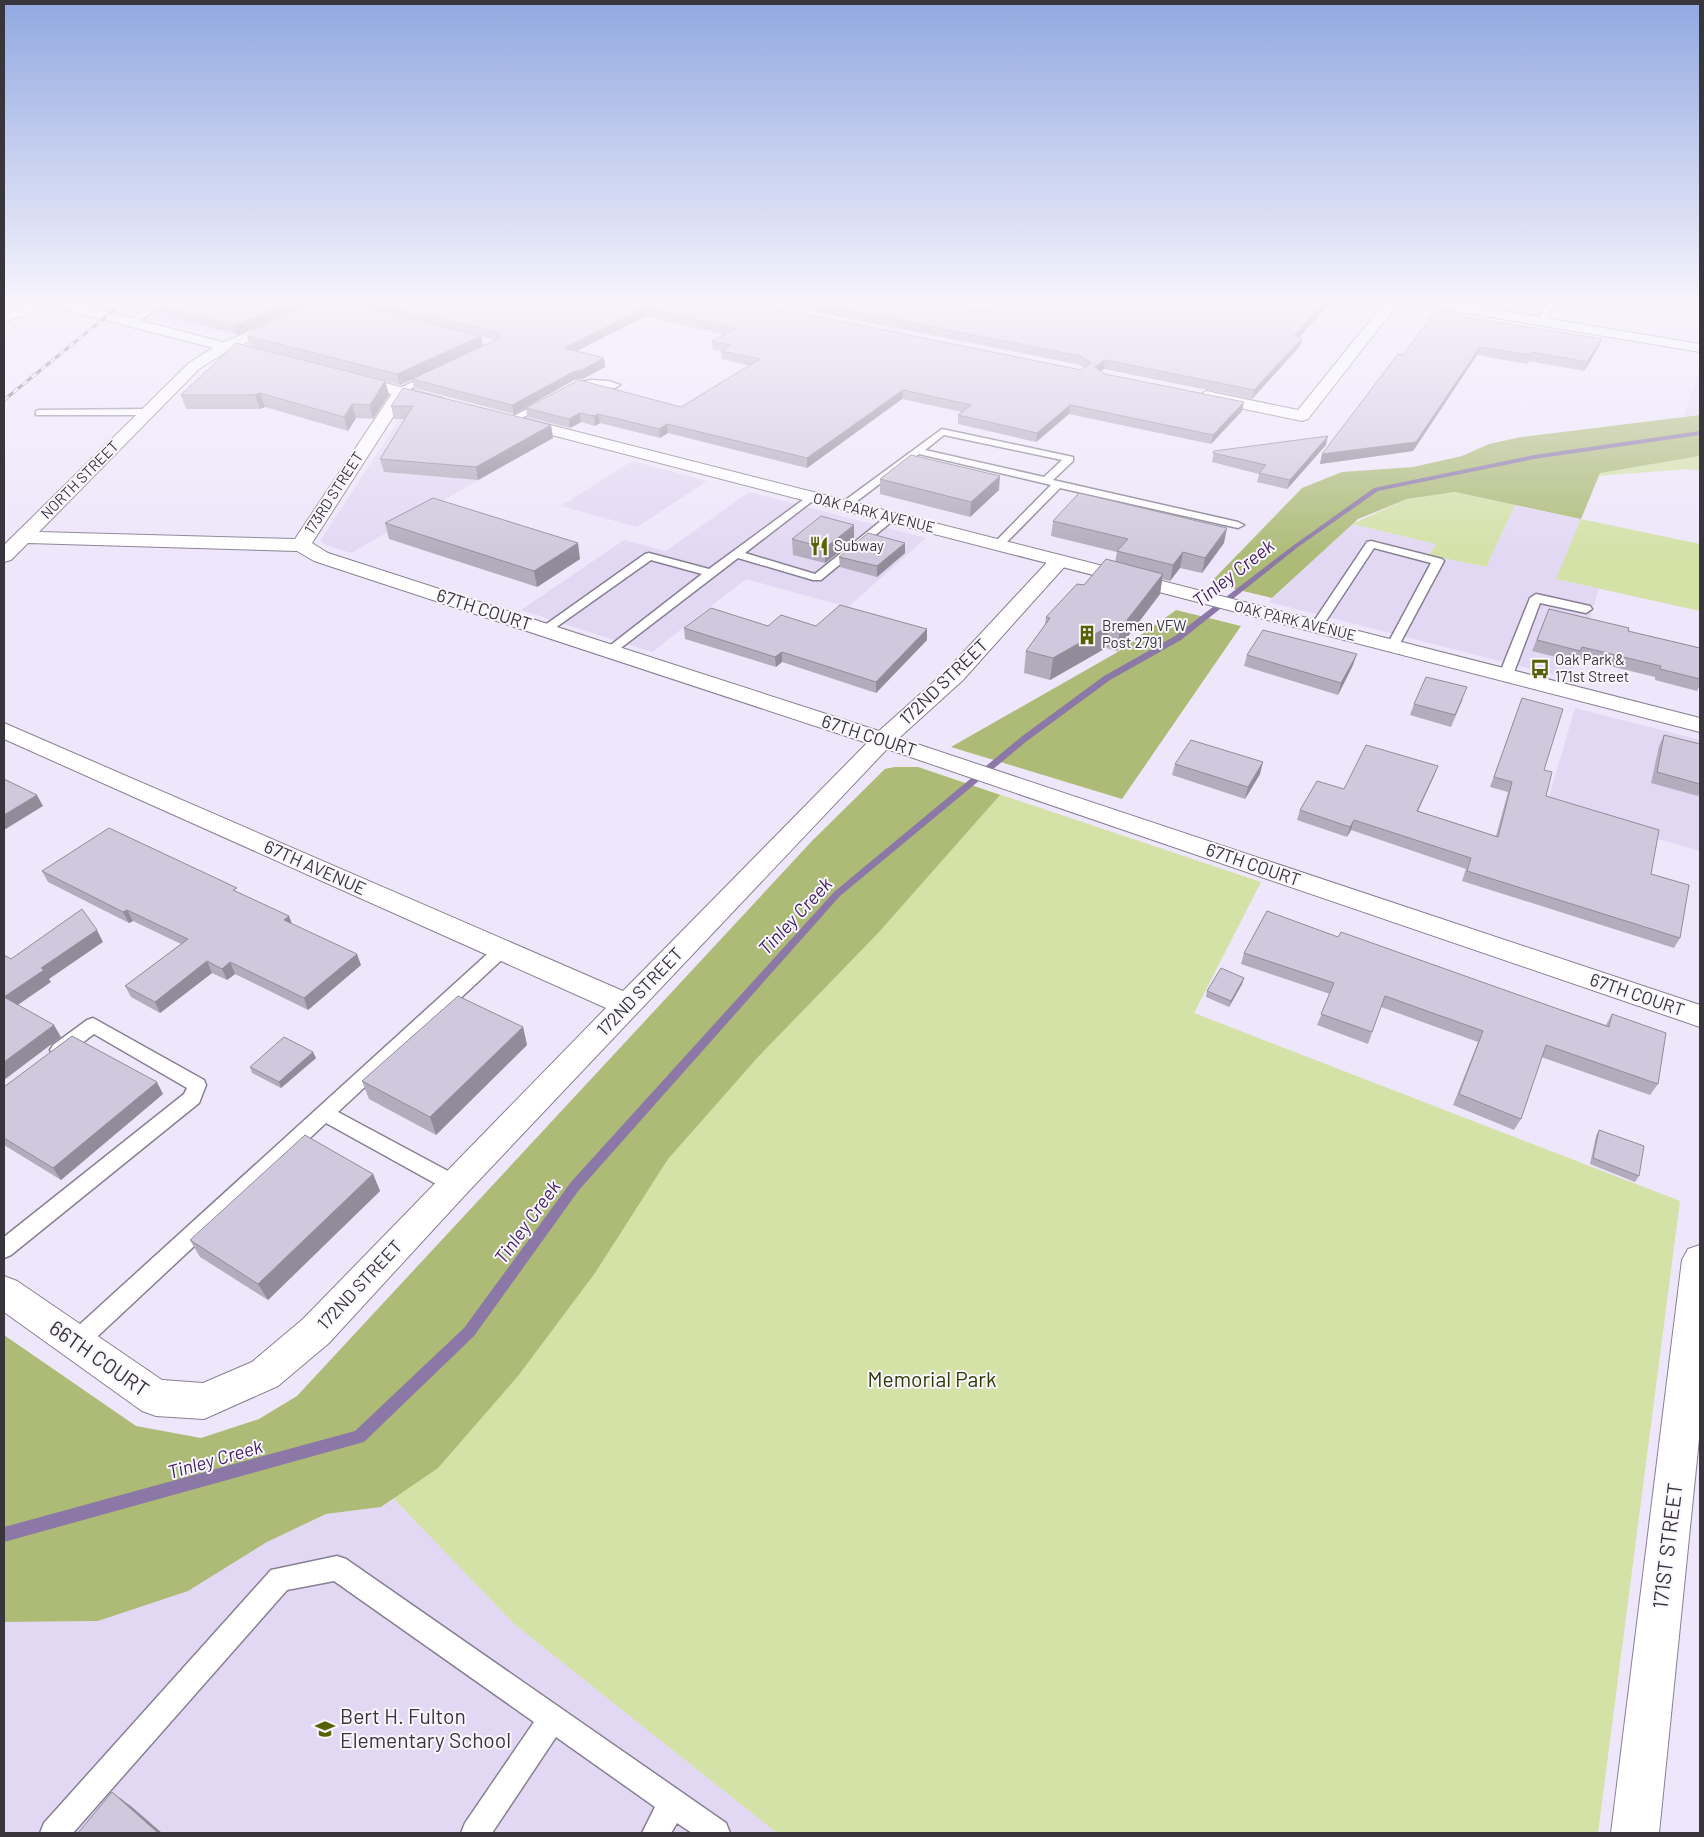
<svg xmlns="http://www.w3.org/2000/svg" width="1704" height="1837" viewBox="0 0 1704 1837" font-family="Barlow,sans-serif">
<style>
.built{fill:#e3d8f3}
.green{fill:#d4e1a7}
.forest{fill:#adbb77}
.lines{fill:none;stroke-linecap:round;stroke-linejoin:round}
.stream{fill:#8c78a6;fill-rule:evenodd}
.service-casing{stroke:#878092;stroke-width:3}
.minor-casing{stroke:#878092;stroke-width:2}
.tertiary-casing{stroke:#878092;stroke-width:2}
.service{fill:#fff;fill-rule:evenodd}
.minor{fill:#fff;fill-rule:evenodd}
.tertiary{fill:#fff;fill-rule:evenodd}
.rail-casing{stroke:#645f6a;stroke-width:3}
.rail{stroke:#f9f6fe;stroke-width:2;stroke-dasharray:6;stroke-linecap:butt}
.wall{fill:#b3acbd;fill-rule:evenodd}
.shaded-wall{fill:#928c9a}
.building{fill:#d0c8dc;stroke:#928c9a}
.labels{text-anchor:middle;stroke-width:4;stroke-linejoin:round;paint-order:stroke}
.far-street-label{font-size:15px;fill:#38353d;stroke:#f9f6fe}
.far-poi-label{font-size:15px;fill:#38353d;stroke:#f9f6fe;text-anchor:start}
.street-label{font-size:18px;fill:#38353d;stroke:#f9f6fe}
.water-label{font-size:19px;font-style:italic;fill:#421d66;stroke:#f9f6fe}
.near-street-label{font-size:21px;fill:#38353d;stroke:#f9f6fe}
.near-park-label{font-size:21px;fill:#303802;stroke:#f9f6fe}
.near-poi-label{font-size:21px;fill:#38353d;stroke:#f9f6fe;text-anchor:start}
</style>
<rect width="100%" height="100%" fill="#eee6fa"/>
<g class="built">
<path d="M168,301H323L228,337L145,319Z"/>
<path d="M1700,369V415L1684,416Z"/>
<path d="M402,415L511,430L549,440L351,553L326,545L320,541Z"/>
<path d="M632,461L707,481L637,527L561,506Z"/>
<path d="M749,492L926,538L848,607L746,579L652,652L521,610L624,540L666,551Z"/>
<path d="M1515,505L1581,519L1556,579L1599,589L1570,679L1269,602L1352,524L1436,544L1429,555L1485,567Z"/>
<path d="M1575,708L1700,740V851L1546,807Z"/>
<path d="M394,1499L514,1624L777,1833H4V1622L98,1621L326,1514L381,1507Z"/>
</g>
<g class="green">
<path d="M1700,456V471L1687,469L1598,476L1599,473Z"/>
<path d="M1455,492L1515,505L1486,567L1429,555L1436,544L1352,524L1407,499Z"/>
<path d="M1581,519L1700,544V611L1556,579Z"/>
<path d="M895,767H918L1261,882L1194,1013L1680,1201L1598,1833H777L514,1624L394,1499L786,870L811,842L885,769Z"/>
</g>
<g class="forest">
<path d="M1700,415V456L1600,473L1581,519L1455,492L1407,499L1358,519L1272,598L1210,583L1302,488L1342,472L1413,467L1462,456L1489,444L1521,437Z"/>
<path d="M1176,610L1241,626L1122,799L951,747L1116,653Z"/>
<path d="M895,767H918L1000,795L879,932L758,1057L668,1159L595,1273L518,1376L438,1468L381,1507L326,1514L267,1542L188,1591L98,1621L4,1622V1335L136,1426L201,1438L259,1419L297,1396L811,842L885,769Z"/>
</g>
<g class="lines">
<path class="stream" d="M1700,431V435L1534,459L1378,491L1298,547L1181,640L1110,680L1027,741L840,896L579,1190L474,1336L364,1442L4,1542V1527L355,1431L464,1328L571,1182L834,892L1021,737L1104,676L1175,636L1294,545L1374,488L1534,455Z"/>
<defs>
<g id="service">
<path d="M158,301H168L134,325H128V321Z"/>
<path d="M1548,301H1556L1544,324H1538L1537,322Z"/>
<path d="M434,372L439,375L437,377L401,393L393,391Z"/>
<path d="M591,380L609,381L620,385L615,388L586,386L568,393L563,390L577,383Z"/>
<path d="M544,400L549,403L547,405L514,422L506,420Z"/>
<path d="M39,410L147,409L152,412L147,415H36V411Z"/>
<path d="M942,429L1073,457V461L1053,480L1238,522L1244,525L1238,528L1060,488L1002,547L998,548L992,545L994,543L1051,485L919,454L848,508H840V504ZM944,435L1062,460L1044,477L925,450Z"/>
<path d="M811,494L816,497L815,499L745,553L815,574L887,516L891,515L896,518L821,580H813L738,558L613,654H605L603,651L702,574L651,560L548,633L544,634L538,630L645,554L649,553L709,569Z"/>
<path d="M1371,541L1442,559L1444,561L1398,647L1392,651L1386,647L1431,563L1374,548L1320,630L1316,631L1310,627L1367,542Z"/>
<path d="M1536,594L1590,606L1592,609L1586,613L1540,603L1513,675L1511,678H1501L1499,675L1530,598Z"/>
<path d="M502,944L508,946L510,950L508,954L338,1112L461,1178L464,1184L461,1190L454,1192L447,1190L326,1123L84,1349L76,1352L68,1349L65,1342L68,1335L496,946Z"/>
<path d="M93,1018L204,1080L206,1085L199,1103L11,1255L4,1258V1237L184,1094L187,1088L94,1034C82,1042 67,1059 53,1055L50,1050L53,1045L87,1020Z"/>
<path d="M337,1556L346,1559L726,1823L730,1833H692L677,1823L671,1833H642L655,1807L556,1737L492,1833H461L465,1823L534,1722L334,1581L287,1590L73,1833H40L44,1823L271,1570Z"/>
</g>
<g id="minor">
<path d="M324,301H344L229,350L199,369L39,532L295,539L395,389L401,387L409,392L312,543L328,553L879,731L947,670L1052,557H1066L1069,561L1066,565L963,680L899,738L1700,1005V1027L887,749L466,1194L329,1343L278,1386L204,1419L156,1416L142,1411L4,1312V1276L17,1281L162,1380L203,1383L252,1362L303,1319L606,1008L4,739V723L623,991L867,743L314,561L297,551L28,543L11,560L4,562V545L189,363L219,344Z"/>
<path d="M1386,301H1400L1308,419L1302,421L1206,401L1198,396L1206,391L1298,410Z"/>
<path d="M1410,301H1444L1700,344V352L1417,305Z"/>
<path d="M1700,1245V1429L1659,1833H1611L1682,1260L1688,1249Z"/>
</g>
<g id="tertiary">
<path d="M39,301H64L273,355L275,358L268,362L51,306L4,322V313Z"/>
<path d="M350,374L443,398L445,401L437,406L345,382L342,379Z"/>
<path d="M515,416L1700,718V732L509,424L507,421Z"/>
</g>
</defs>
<use href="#service" class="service-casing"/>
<use href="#minor" class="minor-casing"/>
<use href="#tertiary" class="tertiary-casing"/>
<use href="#service" class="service"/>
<use href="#minor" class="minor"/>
<use href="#tertiary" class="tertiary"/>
<defs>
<path id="rail" d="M4,400L125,301"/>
</defs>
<use href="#rail" class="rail-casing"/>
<use href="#rail" class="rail"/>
</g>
<g class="wall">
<path d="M318,301L237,335L163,315L160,307Z"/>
<path d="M341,301H741L1081,370L1084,368L1080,365L762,301H932L989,311L1332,301L1299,337L1302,338L1300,346L1252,399L1104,369L1101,371L1105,374L1242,411L1211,444L1069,414L1036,442L958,424V415L962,412L902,399L807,468L668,433L660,438L600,423L595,426L581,422L570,428L527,417L526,408L681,407L750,366L722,359L721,351L713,349L712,341L724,335L646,316L576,351L604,358L605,367L583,379L574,380L514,414L414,388L412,379L450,362L400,385L250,347L247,336L342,302ZM481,336L496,340L483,346Z"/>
<path d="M1435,312L1602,339L1598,348L1584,371L1529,361L1528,364L1477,355L1413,451L1320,464L1322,454L1403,355Z"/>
<path d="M385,381L389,395L373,419L356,418L348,431L265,407L260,409H186L181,395Z"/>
<path d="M403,388L551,425L553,438L478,480L384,472L380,459L405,419H394L391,406Z"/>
<path d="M1326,445L1287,489L1257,482L1259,474L1212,462L1214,451Z"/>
<path d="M880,479L999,490L970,517L880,494Z"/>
<path d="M1053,521L1224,543L1202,573L1180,568L1170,581L1162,579L1160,594L1117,651L1106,648L1050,680L1024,673L1026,651L1045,625L1046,617L1084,585L1115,562L1117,552L1051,536Z"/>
<path d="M385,523L580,559L537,587L389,539Z"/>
<path d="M854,525V540L825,563L793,555L792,539Z"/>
<path d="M905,553L877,577L840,567L839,557Z"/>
<path d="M1549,609L1628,631L1700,648V685L1697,691L1655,680V677L1577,658L1576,662L1532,651Z"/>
<path d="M768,626H816L927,640L876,693L782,662L776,667L685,639L684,628Z"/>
<path d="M1247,655L1353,665L1338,695L1244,666Z"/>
<path d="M1522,698L1544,770L1546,796L1651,874L1680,938L1674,948L1462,881L1466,869L1351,830L1347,837L1297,820L1300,810L1344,789L1438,766L1434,776L1418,811L1496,836L1508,792L1490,787Z"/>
<path d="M1463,699L1451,727L1410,715L1414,704Z"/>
<path d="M1664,735L1700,744V792L1698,796L1651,783L1659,746Z"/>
<path d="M1175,764L1260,774L1245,799L1172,775Z"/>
<path d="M42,871L239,893L289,916L292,924L361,965L308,1010L235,974L227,980L212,973L160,1013L131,997L125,986L181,944L133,921L129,923L48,882Z"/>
<path d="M1338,937L1606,1025L1612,1014L1658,1084L1650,1095L1541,1057L1521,1119L1514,1130L1453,1105L1478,1042L1381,1007L1368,1044L1317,1025L1330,994L1241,964L1244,953Z"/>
<path d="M1244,978L1242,984L1229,1007L1206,997L1207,991Z"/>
<path d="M523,1027L527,1045L436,1135L369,1099L362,1081Z"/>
<path d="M316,1058L281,1088L252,1073L250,1067Z"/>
<path d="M4,1087L163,1094L61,1180L4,1145Z"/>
<path d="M1599,1130L1639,1176L1635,1182L1590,1164L1596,1136Z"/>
<path d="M373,1174L380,1191L268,1300L200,1257L190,1240Z"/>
</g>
<g class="shaded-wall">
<path d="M296,301H318L237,335L234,326Z"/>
<path d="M1326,301H1332L1292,345L1294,336Z"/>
<path d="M645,308L646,316L565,357L564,348Z"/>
<path d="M481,336L483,347L400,385L397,374Z"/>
<path d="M1302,338L1300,346L1252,399L1254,390Z"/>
<path d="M1602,339L1598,348L1584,371L1587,362Z"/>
<path d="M1480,347L1477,355L1413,451L1320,464L1322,454Z"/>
<path d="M604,358L605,367L583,379L574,380L514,414L512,405L573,372Z"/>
<path d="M1105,360L1104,369L1094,375L1095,367Z"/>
<path d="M385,381L389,395L373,419L370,405Z"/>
<path d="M903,390L902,399L807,468V458Z"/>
<path d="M260,393L265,407L260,409L255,395Z"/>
<path d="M1244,402L1242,411L1211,444L1213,435Z"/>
<path d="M352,404L356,418L348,431L344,417Z"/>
<path d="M1070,405L1069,414L1036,442L1037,433Z"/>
<path d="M580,413L581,422L570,428L569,419Z"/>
<path d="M598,414L600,423L595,426L594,416Z"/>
<path d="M667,424L668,433L660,438L659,429Z"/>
<path d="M551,425L553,438L478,480L476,467Z"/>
<path d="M1328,436L1326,445L1287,489L1290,480Z"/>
<path d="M1000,476L999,490L970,517L971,502Z"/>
<path d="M854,525V540L825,563V548Z"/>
<path d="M1227,528L1224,543L1202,573L1205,558Z"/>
<path d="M578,543L580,559L537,587L534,571Z"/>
<path d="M905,543V553L877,577V566Z"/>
<path d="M1183,552L1180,568L1170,581L1173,565Z"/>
<path d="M1163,574L1160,594L1117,651L1120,629Z"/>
<path d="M1109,626L1106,648L1050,680L1053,658Z"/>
<path d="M927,629V640L876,693V682Z"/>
<path d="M782,652V662L776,667L775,657Z"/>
<path d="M1357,654L1353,665L1338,695L1341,683Z"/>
<path d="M1263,762L1260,774L1245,799L1248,787Z"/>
<path d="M1438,766L1434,776L1413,821L1417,811Z"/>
<path d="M37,795L43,806L4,830V815Z"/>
<path d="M1354,820L1351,830L1347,837L1350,827Z"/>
<path d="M127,910L133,921L129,923L123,912Z"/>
<path d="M289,916L293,927L284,920Z"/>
<path d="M97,930L103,942L49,979L51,982L12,1009L4,997L41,968Z"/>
<path d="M357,954L361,965L308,1010L304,998Z"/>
<path d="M207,961L212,973L160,1013L155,1002Z"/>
<path d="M230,962L235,974L227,980L222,969Z"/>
<path d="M1244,978L1242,984L1229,1007L1231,1001Z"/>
<path d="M54,1025L61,1037L4,1080V1062Z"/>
<path d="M523,1027L527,1045L436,1135L430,1117Z"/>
<path d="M313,1052L316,1058L281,1088L279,1082Z"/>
<path d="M157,1082L163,1094L61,1180L53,1168Z"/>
<path d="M373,1174L380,1191L268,1300L258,1284Z"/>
<path d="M112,1792L132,1807L162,1833H158Z"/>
</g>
<g class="building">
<path d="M176,301H296L234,326L160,307Z"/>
<path d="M321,301H338L481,336L397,374L247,336L254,330Z"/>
<path d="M364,301H741L1081,370L1091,363L1081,356L802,301H932L989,311L1005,301H1326L1294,336L1302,338L1254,390L1105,360L1095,367L1105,374L1244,402L1213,435L1070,405L1037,433L958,415L971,405L903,390L807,458L667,424L659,429L598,414L594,416L580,413L569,419L526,408L579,380L681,407L760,359L721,351L731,345L712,341L736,329L645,308L564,348L604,358L582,370L573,372L512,405L412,379L500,338L501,335L496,332Z"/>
<path d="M1435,312L1602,339L1587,362L1532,352L1531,355L1480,347L1416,442L1322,454L1398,354L1403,355Z"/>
<path d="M236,343L385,381L370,405L352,404L344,417L260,393L255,395H181Z"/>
<path d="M403,388L551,425L476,467L380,459L413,406H391Z"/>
<path d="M1328,436L1290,480L1259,473L1266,465L1213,453L1214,451Z"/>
<path d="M911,455L1000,476L971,502L880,479Z"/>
<path d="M1079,493L1227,528L1205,558L1183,552L1173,565L1117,551L1128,539L1053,521Z"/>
<path d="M433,498L578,543L534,571L385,523Z"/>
<path d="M821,516L854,525L825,548L792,539Z"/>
<path d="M868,533L905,543L877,566L839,557Z"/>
<path d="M1106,559L1163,574L1120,629L1109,626L1053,658L1026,651L1050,618L1046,617L1077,584L1084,585Z"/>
<path d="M840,605L927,629L876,682L782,652L775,657L684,628L711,608L768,626L781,615L816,626Z"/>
<path d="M1549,609L1629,628L1628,631L1700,648V679L1660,669L1661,666L1582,647L1580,651L1537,640Z"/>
<path d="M1263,630L1357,654L1341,683L1247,655Z"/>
<path d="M1426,677L1467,687L1455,715L1414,704Z"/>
<path d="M1522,698L1563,709L1544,770L1552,772L1546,796L1659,830L1651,874L1689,885L1680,938L1467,871L1471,858L1354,820L1350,827L1300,810L1317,781L1344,789L1366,745L1438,766L1417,811L1498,837L1512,782L1494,777Z"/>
<path d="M1664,735L1700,744V784L1657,772Z"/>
<path d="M1191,740L1263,762L1248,787L1175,764Z"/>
<path d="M4,779L37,795L4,815Z"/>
<path d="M109,828L237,888L233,890L289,916L284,920L357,954L304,998L230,962L222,969L207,961L155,1002L125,986L188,939L127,910L123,912L42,871Z"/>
<path d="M82,909L97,930L41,968L44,970L4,997L54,1025L4,1062V955L11,959Z"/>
<path d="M1267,911L1338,937L1341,932L1609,1027L1612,1014L1666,1033L1658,1084L1546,1045L1521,1119L1459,1094L1483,1031L1385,996L1372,1032L1321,1014L1334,983L1244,953Z"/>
<path d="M1221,968L1244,978L1231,1001L1207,991Z"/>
<path d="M458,996L523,1027L430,1117L362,1081Z"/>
<path d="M72,1036L157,1082L53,1168L4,1138V1087Z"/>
<path d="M284,1037L313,1052L279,1082L250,1067Z"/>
<path d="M1599,1130L1644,1146L1639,1176L1593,1158Z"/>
<path d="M305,1135L373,1174L258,1284L190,1240Z"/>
<path d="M112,1792L158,1833H78Z"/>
</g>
<linearGradient id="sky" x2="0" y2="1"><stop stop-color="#91a8e0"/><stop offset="0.54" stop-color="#f7f4fd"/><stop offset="1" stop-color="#f7f4fd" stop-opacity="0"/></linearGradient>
<rect width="1704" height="558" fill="url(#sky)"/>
<defs>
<symbol id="restaurant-bare" viewBox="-9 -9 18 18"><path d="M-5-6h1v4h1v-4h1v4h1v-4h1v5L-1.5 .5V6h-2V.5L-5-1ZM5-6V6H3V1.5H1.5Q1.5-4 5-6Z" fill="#556203" stroke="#f9f6fe" stroke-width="2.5" paint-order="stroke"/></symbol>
<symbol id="building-bare" viewBox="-9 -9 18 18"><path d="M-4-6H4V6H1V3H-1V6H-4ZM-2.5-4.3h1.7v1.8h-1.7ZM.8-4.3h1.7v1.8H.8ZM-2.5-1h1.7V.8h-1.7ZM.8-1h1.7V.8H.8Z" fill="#556203" stroke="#f9f6fe" stroke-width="2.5" paint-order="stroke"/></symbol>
<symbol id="bus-bare" viewBox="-9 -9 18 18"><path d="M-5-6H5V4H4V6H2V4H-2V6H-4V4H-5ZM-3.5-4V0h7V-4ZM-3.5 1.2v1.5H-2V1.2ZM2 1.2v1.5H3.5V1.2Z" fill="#556203" stroke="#f9f6fe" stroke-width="2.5" paint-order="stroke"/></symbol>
<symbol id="school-bare" viewBox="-9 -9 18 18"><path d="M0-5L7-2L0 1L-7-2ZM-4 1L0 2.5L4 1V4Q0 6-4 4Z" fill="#556203" stroke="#f9f6fe" stroke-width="2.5" paint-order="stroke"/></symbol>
</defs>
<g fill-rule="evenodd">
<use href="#restaurant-bare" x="805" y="532" width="28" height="28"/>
<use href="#building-bare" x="1073" y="621" width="28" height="28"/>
<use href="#bus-bare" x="1526" y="655" width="28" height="28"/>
<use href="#school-bare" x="311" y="1715" width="28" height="28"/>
</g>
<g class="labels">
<g class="far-street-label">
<text transform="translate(80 480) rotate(-45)" y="5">NORTH STREET</text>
<text transform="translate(334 493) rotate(-57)" y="5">173RD STREET</text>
<text transform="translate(874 513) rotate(14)" y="5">OAK PARK AVENUE</text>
<text transform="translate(1295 621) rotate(14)" y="5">OAK PARK AVENUE</text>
</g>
<g class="far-poi-label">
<text x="834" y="551">Subway</text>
<text x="1102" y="631">Bremen VFW<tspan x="1102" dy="17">Post 2791</tspan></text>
<text x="1555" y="665">Oak Park &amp;<tspan x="1555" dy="17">171st Street</tspan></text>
</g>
<g class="street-label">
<text transform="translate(484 610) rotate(18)" y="6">67TH COURT</text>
<text transform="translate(944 682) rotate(-44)" y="6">172ND STREET</text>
<text transform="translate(869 736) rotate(18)" y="6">67TH COURT</text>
<text transform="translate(1253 865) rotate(19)" y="6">67TH COURT</text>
<text transform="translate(315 868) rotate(24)" y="6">67TH AVENUE</text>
<text transform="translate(640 992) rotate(-46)" y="6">172ND STREET</text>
<text transform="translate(1637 995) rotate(19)" y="6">67TH COURT</text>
<text transform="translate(360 1285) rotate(-47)" y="6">172ND STREET</text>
</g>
<g class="water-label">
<text transform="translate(1233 573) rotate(-38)" y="7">Tinley Creek</text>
<text transform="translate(795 916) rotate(-47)" y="7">Tinley Creek</text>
<text transform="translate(527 1222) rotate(-54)" y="7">Tinley Creek</text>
<text transform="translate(215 1459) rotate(-16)" y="7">Tinley Creek</text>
</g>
<g class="near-street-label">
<text transform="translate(99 1359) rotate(35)" y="7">66TH COURT</text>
<text transform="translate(1668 1546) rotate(-83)" y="7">171ST STREET</text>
</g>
<g class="near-park-label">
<text x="932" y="1387">Memorial Park</text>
</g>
<g class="near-poi-label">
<text x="340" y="1724">Bert H. Fulton<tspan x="340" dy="24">Elementary School</tspan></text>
</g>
</g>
<rect width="1704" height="1837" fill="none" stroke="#38353d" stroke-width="10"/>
</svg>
